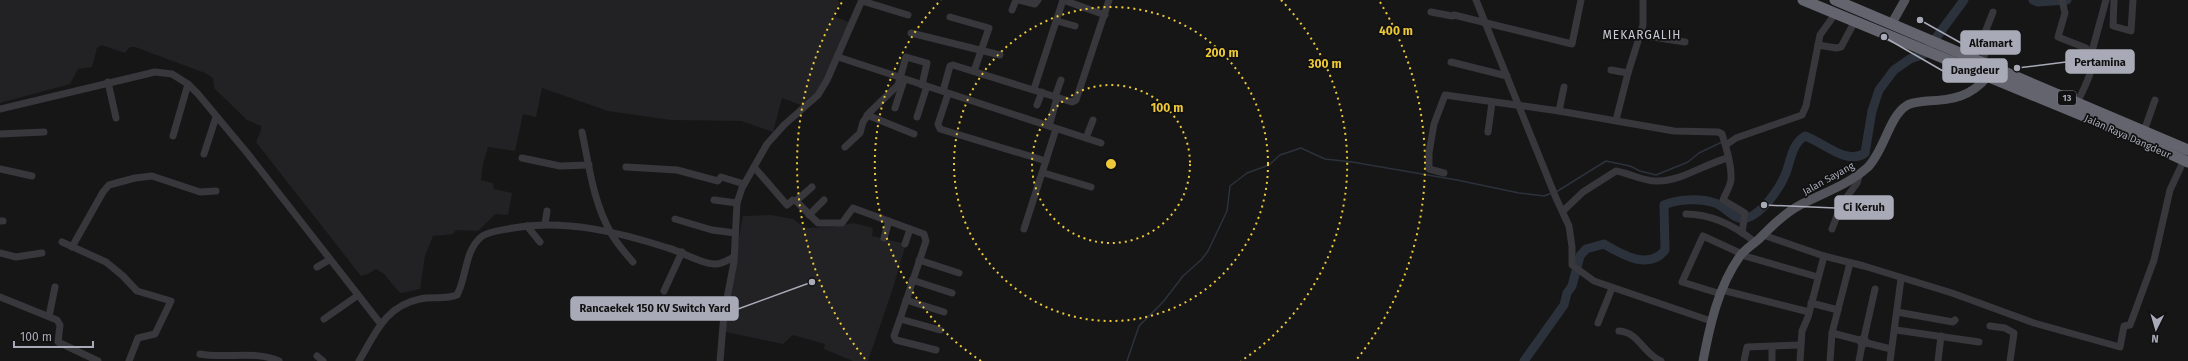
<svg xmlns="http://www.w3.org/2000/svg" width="2188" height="361" viewBox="0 0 2188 361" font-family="'Fira Sans',sans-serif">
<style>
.built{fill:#222224}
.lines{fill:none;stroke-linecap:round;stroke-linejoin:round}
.stream{stroke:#2c323b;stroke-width:1.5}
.river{stroke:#2c323b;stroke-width:9}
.minor{stroke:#37373c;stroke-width:7}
.major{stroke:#53535b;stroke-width:9}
.highway{stroke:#63646d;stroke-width:11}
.ring{fill:none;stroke:#eec937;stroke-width:2;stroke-dasharray:2 4}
.labels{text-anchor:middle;stroke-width:3.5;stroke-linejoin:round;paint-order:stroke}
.shield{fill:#111112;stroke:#7b7c86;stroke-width:1}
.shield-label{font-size:9px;font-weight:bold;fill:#a8aab7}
.street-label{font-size:10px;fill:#a8aab7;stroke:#111112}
.quarter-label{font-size:12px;letter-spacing:1px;fill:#c9cad3;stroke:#111112}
.centre{fill:#eec937;stroke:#111112;stroke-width:2}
.ring-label{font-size:12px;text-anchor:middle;font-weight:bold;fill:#eec937;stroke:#111112;stroke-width:3.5;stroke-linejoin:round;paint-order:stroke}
.leader{fill:none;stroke:#a8aab7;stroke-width:1.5}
.callout-dot{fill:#a8aab7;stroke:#111112;stroke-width:1.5}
.callout{fill:#a8aab7;stroke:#a8aab7;stroke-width:1.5}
.callout-label{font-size:11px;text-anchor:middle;font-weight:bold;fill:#111}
</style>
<rect width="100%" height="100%" fill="#161617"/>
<g class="built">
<path d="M0,0H837L840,3L833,16L851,23L820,91L804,106L782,98L773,132L741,121L671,120L608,111L542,88L536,117L523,114L515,151L488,147L483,164L481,180L493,183L494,189L512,193L508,215L495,214L478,231L456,230L453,234L433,236L425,256L420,289L402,293L399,292L384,274L376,269L368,274L361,276L256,142L261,130V126L247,120L214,88L213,78L205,73L135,47H130L125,53L102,45L97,48L92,67L78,69L70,84L0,103Z"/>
<path d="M771,215L793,219L805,228L833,227L853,223L873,228L872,236L906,244L892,291L868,361H853L824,349L825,344L793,335L783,344L721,331L743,216Z"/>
</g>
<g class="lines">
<g class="stream">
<path d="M1556,192L1606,161L1630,166L1640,171L1656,175L1688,162L1699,153L1722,142"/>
<path d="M1127,361L1139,326L1163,302L1183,276L1201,260L1208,251L1227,211L1230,186L1247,173L1269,165L1280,155L1301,148L1325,159L1352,162L1457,180L1519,193L1544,196L1552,193"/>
</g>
<g class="river">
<path d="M2033,0L2038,2L2067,0"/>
<path d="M1524,361L1564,305L1567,293L1572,286L1580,256L1586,249L1604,244C1621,254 1649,271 1665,250L1664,205C1678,199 1700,198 1715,203C1725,206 1735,222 1747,218C1763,213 1780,188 1786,173C1791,159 1792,144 1805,136C1823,142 1847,166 1865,153L1872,111L1879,90L1894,70L1910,59L1924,54L1964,0"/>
</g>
<g class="minor">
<path d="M1019,0L1035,4L1038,0"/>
<path d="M1063,0L1105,15"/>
<path d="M1476,0L1556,198L1569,226L1572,247V265L1594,281L1711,321"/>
<path d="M2062,0L2065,13L2058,37L2086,48C2101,62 2083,89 2077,103"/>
<path d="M2114,0L2113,26L2131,31L2133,0"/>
<path d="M862,1L908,15"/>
<path d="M1012,10L1016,0"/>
<path d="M1431,12L1452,16L1454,15L1572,44L1581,0"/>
<path d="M950,17L989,28L974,71"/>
<path d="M1057,21L1075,26"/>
<path d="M911,33L1000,55"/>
<path d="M1640,35L1685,42"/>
<path d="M1818,45L1836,48L1841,47L1855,21"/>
<path d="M2091,55L2106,0"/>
<path d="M838,57L1101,143"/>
<path d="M1451,62L1507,76"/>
<path d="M1982,62L1987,48L1984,35L1993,12"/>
<path d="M1611,70L1628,73"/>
<path d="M108,82L116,118"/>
<path d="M1034,89L1063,0"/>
<path d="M943,91L950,66L953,65L1072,102L1076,100L1109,0"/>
<path d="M948,94L938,124L940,129L1046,161"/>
<path d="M1055,97L1061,80"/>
<path d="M1037,105L1042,92"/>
<path d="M895,108L904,80"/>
<path d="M0,109L155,72L172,74L188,84L198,94L248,154L380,323"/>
<path d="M1559,111L1564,87"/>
<path d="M867,115L914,134"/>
<path d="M917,117L927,86"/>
<path d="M1616,120L1628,73L1643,25V0"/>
<path d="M1049,126L1057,98"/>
<path d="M2144,131L2155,100"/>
<path d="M582,132C589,165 593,202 611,233C617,244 625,253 633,262"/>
<path d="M1488,132L1492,102"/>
<path d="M0,134L44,132"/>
<path d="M173,136L188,84"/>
<path d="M1086,138L1093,120"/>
<path d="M1726,145L1736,138L1802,115L1806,106L1820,35L1835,14"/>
<path d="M845,147L860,133L863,122L870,112L898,85L906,57L927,63L922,85"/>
<path d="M204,154L216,117"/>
<path d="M522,158L560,166L589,165"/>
<path d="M626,167L677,170L718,181L721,177L744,184"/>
<path d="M754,167L787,205L793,200L796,201L818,223H842L853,208L924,234L926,241L900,319L940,330"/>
<path d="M0,169L32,176"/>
<path d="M1044,173L1091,187"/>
<path d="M1444,173L1429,169V153L1434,124L1445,95L1559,111L1674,131L1718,132L1722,134C1726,147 1732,165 1731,180C1730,187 1725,194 1723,200L1745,213L1742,233"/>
<path d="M714,200L737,203"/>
<path d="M796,201L812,187"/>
<path d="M1563,211L1583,192L1616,171C1630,173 1643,182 1658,181C1682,181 1704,164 1728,158"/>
<path d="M1686,214C1713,214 1735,226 1755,242"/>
<path d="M809,215L824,200"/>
<path d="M675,219L712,230L735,233"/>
<path d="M0,221H3"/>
<path d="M545,224L547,211"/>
<path d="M527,226L540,242"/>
<path d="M1024,229L1056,129"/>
<path d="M1832,229L1841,205L1857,183L1860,173"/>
<path d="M1763,235L1824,256L1864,266L1952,293L2034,323L2120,347L2124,326L2130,325L2154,260L2170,190L2184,160"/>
<path d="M884,238L889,221"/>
<path d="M62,242L106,262L123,276L137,291L171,301L155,334L138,338L129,361"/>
<path d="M905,244L910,229"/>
<path d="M72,247L103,192L109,185L135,178L152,176L200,192L216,191"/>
<path d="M0,253L16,257L42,253"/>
<path d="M1741,255L1818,277"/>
<path d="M919,260L959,273"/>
<path d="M317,267L329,260"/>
<path d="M912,280L952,293"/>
<path d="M1722,290L1809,312"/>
<path d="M664,291L682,252"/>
<path d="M1721,294L1682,282L1703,236L1742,254"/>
<path d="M0,297L57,320L60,325L58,342L98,361"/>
<path d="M906,300L944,312"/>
<path d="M1811,303L1838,310"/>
<path d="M1897,312L1953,322L1955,320"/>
<path d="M49,316L55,287"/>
<path d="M324,319L357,296"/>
<path d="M900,319L894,336L896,340L936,350"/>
<path d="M1598,323L1612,288"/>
<path d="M1990,326L2005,328L2014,333L2010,361"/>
<path d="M1896,330L1979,342"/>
<path d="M1619,331C1639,332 1643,354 1661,361"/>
<path d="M1832,333L1859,340"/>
<path d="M1864,338L1859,340L1862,345L1867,343L1864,338L1875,289"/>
<path d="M1867,343L1891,349"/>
<path d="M200,354C226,359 255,350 279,361"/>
<path d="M317,356L323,361"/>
<path d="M359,361C375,334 385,306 420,299C432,296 445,300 457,295C467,277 464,252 481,237C488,231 504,230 513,228C565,219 619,232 668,248C683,252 699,263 714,264C721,265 728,260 734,257"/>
<path d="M720,361L724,314L734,262L737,203L742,188L767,144L784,125L818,95L827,80L862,0"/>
<path d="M1744,361L1747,347L1800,345"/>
<path d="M1772,361V347"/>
<path d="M1800,361L1802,331L1808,317L1824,256"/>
<path d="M1830,361L1832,333L1850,263"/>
<path d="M1859,361L1862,345"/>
<path d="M1890,361L1901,279"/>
<path d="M1938,361L1941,336"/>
</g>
<g class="major">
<path d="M1892,23L1905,0"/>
<path d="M1703,361C1710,325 1718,287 1740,256C1745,249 1754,244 1760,238C1772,226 1785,213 1800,205C1823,193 1848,185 1868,167C1884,151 1889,117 1906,106C1911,102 1920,102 1927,101C1952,100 1971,97 1988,76"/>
</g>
<g class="highway">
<path d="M1803,0L2132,136L2188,162"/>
<path d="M1835,0L2188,150"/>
</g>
</g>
<g class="ring">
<circle cx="1111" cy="164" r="79"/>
<circle cx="1111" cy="164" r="157"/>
<path d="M981 361A236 236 0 0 1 941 0M1281 0A236 236 0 0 1 1241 361"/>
<path d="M865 359A314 314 0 0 1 842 2M1380 2A314 314 0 0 1 1357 359"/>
</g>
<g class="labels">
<rect class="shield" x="2058" y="91" width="18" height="14" rx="3"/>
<g class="shield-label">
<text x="2067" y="101">13</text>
</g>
<g class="street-label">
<text transform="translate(2128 136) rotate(24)" y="4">Jalan Raya Dangdeur</text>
<text transform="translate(1828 178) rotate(-29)" y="4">Jalan Sayang</text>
</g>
<g class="quarter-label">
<text x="1642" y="39">MEKARGALIH</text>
</g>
</g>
<circle cx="1111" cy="164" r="6" class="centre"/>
<g class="ring-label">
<text x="1396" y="35">400 m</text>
<text x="1222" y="57">200 m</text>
<text x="1325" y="68">300 m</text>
<text x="1167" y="112">100 m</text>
</g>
<path class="leader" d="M1920 20L1961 43M2017 68L2066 62M1884 37L1943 71M1764 205L1835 208M812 282L738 309"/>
<g class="callout-dot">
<circle cx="1920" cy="20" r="4"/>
<circle cx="2017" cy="68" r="4"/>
<circle cx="1884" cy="37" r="4"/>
<circle cx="1764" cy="205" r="4"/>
<circle cx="812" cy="282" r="4"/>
</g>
<g class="callout">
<rect x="1961" y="31" width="59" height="23" rx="4"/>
<rect x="2066" y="50" width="68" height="23" rx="4"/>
<rect x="1943" y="59" width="64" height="23" rx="4"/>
<rect x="1835" y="196" width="58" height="23" rx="4"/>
<rect x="571" y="297" width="167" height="23" rx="4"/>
</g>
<g class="callout-label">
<text x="1991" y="47">Alfamart</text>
<text x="2100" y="66">Pertamina</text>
<text x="1975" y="74">Dangdeur</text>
<text x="1864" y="211">Ci Keruh</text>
<text x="655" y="312">Rancaekek 150 KV Switch Yard</text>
</g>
<g transform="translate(2156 329) rotate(185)" stroke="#111112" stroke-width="3" paint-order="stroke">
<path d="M0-3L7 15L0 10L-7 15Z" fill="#a8aab7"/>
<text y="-6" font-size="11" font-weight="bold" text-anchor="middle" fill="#a8aab7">N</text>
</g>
<path d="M14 341v6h79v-6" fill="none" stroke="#a8aab7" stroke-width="2"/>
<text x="20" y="341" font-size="12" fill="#a8aab7" stroke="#111112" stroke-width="3" paint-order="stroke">100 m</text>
</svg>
